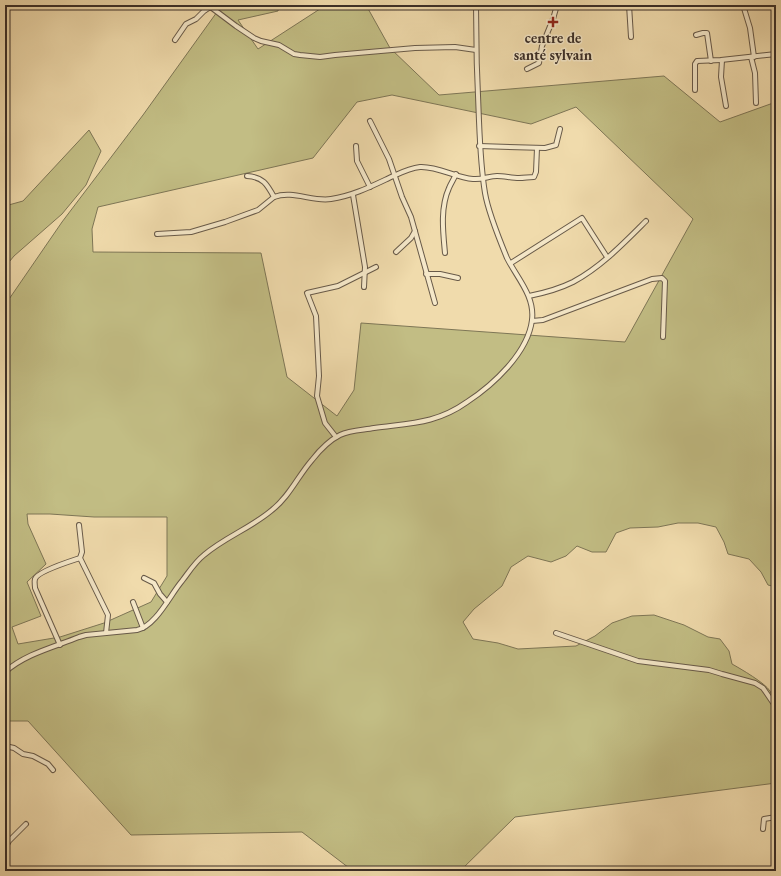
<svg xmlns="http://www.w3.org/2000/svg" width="781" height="876" viewBox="0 0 781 876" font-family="'EB Garamond',serif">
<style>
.green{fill:#c2bd84;stroke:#7e7656;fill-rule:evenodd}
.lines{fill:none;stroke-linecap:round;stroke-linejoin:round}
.minor-casing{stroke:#685a49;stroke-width:6}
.minor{stroke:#f5e8c9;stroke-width:4}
.poi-dot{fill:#8f2418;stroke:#f5e8c9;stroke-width:1.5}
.labels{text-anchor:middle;stroke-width:3;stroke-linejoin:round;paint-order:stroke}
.poi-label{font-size:15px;font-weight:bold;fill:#3b2f28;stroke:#f5e8c9}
</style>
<rect width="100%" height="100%" fill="#f0dbac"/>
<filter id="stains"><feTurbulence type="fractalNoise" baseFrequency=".005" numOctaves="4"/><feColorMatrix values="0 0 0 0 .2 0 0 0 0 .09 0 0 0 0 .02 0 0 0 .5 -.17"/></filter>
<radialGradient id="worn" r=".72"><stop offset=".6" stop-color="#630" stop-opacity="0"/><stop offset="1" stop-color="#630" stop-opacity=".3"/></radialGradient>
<g class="green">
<path d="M222,5H279L278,11L238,20L258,49L326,5H366L390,48L439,95L664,76L720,122L776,102V587L768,585L761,572L749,559L728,554L724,542L716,527L698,523H678L658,527L630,528L616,533L606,552H592L577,546L566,556L551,562L528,556L511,567L502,586L474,609L463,622L473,639L498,643L518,649L576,646L595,636L612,623L632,616L654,615L684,625L708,637L720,639L729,651L732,664C741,669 765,683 770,691C780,707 776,762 776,783L515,817L460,871H353L302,832L131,835L28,721H5V305L62,222L143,115ZM392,95L531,124L576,107L693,219L625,342L361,323L354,390L337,416L287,377L261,253L93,252L92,229L98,207L313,158L357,102ZM27,514H50L94,517H167V576L151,602L104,623L60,637L18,644L12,627L41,616L27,582L46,564L28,524Z"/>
<path d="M89,130L101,151L86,185L62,214L14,256L5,267V206L23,201Z"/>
</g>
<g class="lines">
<defs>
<g id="minor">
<path d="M629,5L631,37"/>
<path d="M743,5L750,28L754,57"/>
<path d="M696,35L703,33H707L711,61"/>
<path d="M175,40L186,24L196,19L204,11L210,7L212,8L236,26L254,38L261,41L279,45L294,54L300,55L320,57L335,55L415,48L455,47L476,50"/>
<path d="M751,57L755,73L756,103"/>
<path d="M722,60L721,77L726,106"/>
<path d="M527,69L539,63L542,46L553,19L557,5"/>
<path d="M695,90V64L697,61L721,60L776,54"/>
<path d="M370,121L389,159L402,197L411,217L435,303"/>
<path d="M356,146L357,161L370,187"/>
<path d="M479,146L545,148L556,145L560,129"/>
<path d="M247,176C263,177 267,184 274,197C293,190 312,202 331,199C352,196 370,187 389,178C398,174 409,168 420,167C438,166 456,178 473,179C482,180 489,176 497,176C504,176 512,178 519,178C524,178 529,177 534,177L536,172L537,148"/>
<path d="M353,195L365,267L364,287"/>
<path d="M157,234L191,232L225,222L258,210L274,197"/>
<path d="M396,252L411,238L415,231"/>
<path d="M445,253C443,232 440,208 449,188C451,183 454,179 456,174"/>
<path d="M511,263L582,218L607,257"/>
<path d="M426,274H440L458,278"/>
<path d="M529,296C544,293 559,289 573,282C601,267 624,243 646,221"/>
<path d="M532,321L543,320L652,279L662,278L665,281L663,337"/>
<path d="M336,437L325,423L317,396L319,376L316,316L307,293L338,286L376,267"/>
<path d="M79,525L82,552L80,558L108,615L106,633"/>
<path d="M144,578L154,583L160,594L167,602"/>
<path d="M133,602L143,628"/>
<path d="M556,633L638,661L709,670L722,674L755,683L763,688L776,707"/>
<path d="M60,645L35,588C35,585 34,582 35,579C38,571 71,561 80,558"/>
<path d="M5,672C25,654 54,647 79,637L86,635L137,630C156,626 170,595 182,581C189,572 195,562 204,555C225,537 251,528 272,510C289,497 298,476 312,460C319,451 330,440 340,435C350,430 363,430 374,428C410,423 436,424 467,402C493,385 528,353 532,320C535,296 517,278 507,258C500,241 488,211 485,193C481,169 480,145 479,121C477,82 476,44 476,5"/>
<path d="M5,746L14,748L23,754L33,756L48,764L53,770"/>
<path d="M763,829L764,819L776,817"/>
<path d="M5,848L9,841L26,824"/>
</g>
</defs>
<use href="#minor" class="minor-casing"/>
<use href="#minor" class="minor"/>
</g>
<path class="poi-dot" d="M551 16h4v4h4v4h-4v4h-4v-4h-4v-4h4z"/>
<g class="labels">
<g class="poi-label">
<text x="553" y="43">centre de<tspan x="553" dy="17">santé sylvain</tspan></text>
</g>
</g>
<rect width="781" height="876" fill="none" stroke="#f0dbac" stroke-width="20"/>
<rect x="6" y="6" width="769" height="864" fill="none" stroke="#3b2f28" stroke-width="2"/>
<rect x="10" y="10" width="761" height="856" fill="none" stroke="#3b2f28"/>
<rect width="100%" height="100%" filter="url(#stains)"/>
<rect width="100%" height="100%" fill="url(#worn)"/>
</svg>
